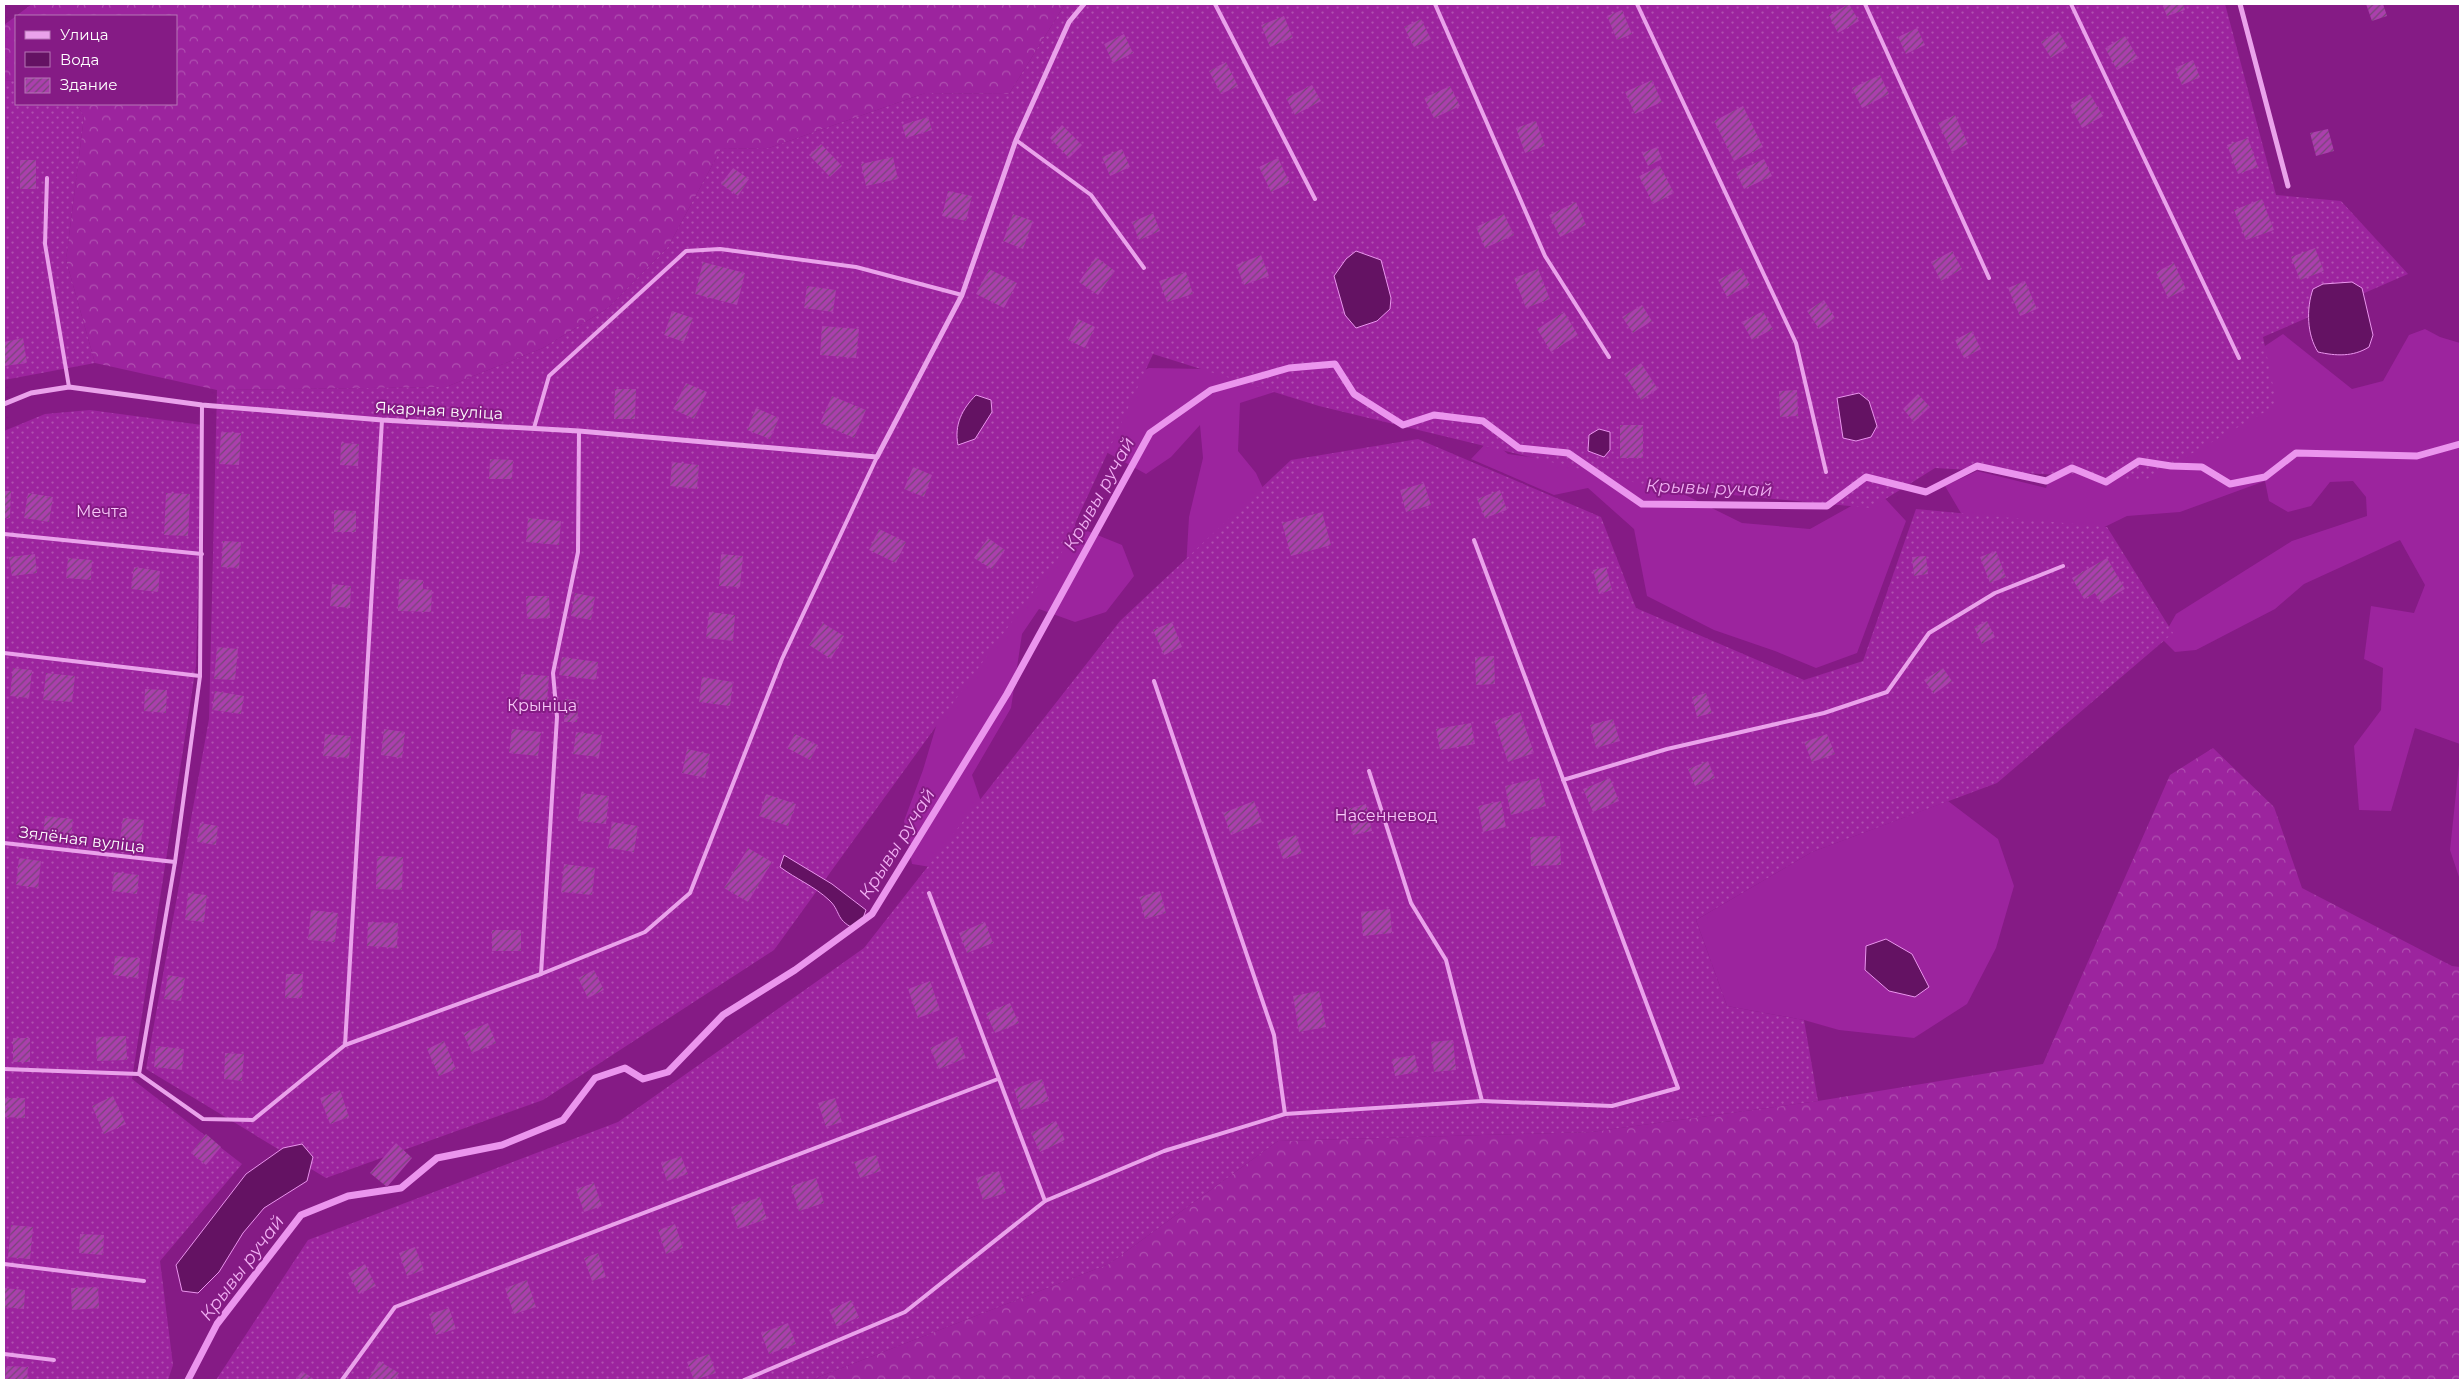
<svg xmlns="http://www.w3.org/2000/svg" width="2464" height="1384" viewBox="0 0 2464 1384" font-family="Montserrat,sans-serif">
<style>
.grass{fill:#9c249e}
.forest{fill:url(#forest-crowns)}
.garden{fill:url(#garden-dots)}
.water{fill:#641263;stroke:#eb95ee}
.lines{fill:none;stroke-linecap:round;stroke-linejoin:round}
.stream{stroke:#eb95ee;stroke-width:7}
.building{fill:url(#building-hatch)}
.lane{stroke:#eaa2eb;stroke-width:4}
.street{stroke:#eaa2eb;stroke-width:5}
.labels{text-anchor:middle;stroke-width:4;stroke-linejoin:round;paint-order:stroke}
.street-label{font-size:16px;fill:#fff;stroke:#851b85}
.park-label{font-size:16px;fill:#f7c7f8;stroke:#851b85}
.water-label{font-size:18px;font-style:italic;fill:#f1aef3;stroke:#851b85}
</style>
<defs>
<pattern id="forest-crowns" width="20" height="18" patternUnits="userSpaceOnUse" patternTransform="scale(1.25)"><rect width="20" height="18" fill="#9c249e"/><path d="M2 6a3 3 0 1 1 6 0M12 15a3 3 0 1 1 6 0" fill="none" stroke="#b050b1"/></pattern>
<pattern id="garden-dots" width="8" height="8" patternUnits="userSpaceOnUse" patternTransform="scale(1.25)"><rect width="8" height="8" fill="#9c249e"/><path d="M2 2h.1M6 6h.1" fill="none" stroke="#b050b1" stroke-width="1.8" stroke-linecap="round"/></pattern>
<pattern id="building-hatch" width="6" height="6" patternUnits="userSpaceOnUse" patternTransform="scale(1.25)"><rect width="6" height="6" fill="#ab3fad"/><path d="M-1 1l2-2M0 6l6-6M5 7l2-2" fill="none" stroke="#774678"/></pattern>
</defs>
<rect width="100%" height="100%" fill="#851b85"/>
<g class="grass">
<path d="M2425,329L2440,337L2460,343V744L2415,728L2391,811L2359,810L2354,746L2381,710L2383,668L2364,659L2371,606L2414,613L2425,585L2400,540L2304,584L2275,609L2196,650L2175,652L2162,639L2176,614L2292,541L2367,516L2366,497L2353,481L2330,482L2311,506L2288,512L2269,501L2265,481L2180,512L2127,516L2074,542L1975,537L1945,486L1977,471L2046,488L2070,421L2229,370L2283,334L2352,389L2383,381L2409,335Z"/>
<path d="M1149,368L1206,369L1281,390L1240,403L1238,451L1256,473L1267,497L1186,568L1189,517L1203,458L1200,425L1171,457L1146,474L1106,452V389Z"/>
<path d="M1490,439L1508,454L1639,472L1742,523L1810,529L1878,491L1906,521L1857,653L1816,668L1775,651L1714,630L1647,596L1634,529L1588,488L1554,495L1471,459Z"/>
<path d="M1080,487L1075,526L1122,545L1134,576L1106,612L1075,622L1039,609L1022,634L1011,708L972,775L984,810L943,869L912,864L904,821L923,770L946,693Z"/>
<path d="M2460,755V880L2450,850Z"/>
<path d="M1948,801L1998,839L2014,886L1996,948L1967,1004L1914,1038L1839,1030L1804,1020L1727,1006L1696,920L1812,852Z"/>
</g>
<g class="forest">
<path d="M32,4H1065L1009,94L925,93L769,148L721,149L668,247L608,308L543,348L446,387L217,390L95,363L66,260L84,117L77,104H176V16H16V80L4,81V25Z"/>
<path d="M2213,748L2274,807L2302,888L2452,966L2460,967V1380H811L1109,1264L1278,1141L1591,1132L1818,1101L2043,1064L2170,775Z"/>
</g>
<g class="garden">
<path d="M1065,4H2225L2276,195L2341,201L2408,274L2263,337L2277,405L2145,480L1935,468L1871,508L1658,488L1319,406L1153,354L1061,554L774,950L543,1100L326,1178L146,1069L209,719L217,390L446,387L543,348L608,308L668,247L721,149L769,148L925,93L1009,94Z"/>
<path d="M16,80V104H77L84,117L66,260L95,363L4,380V81Z"/>
<path d="M90,410L202,425L196,666L132,1079L242,1164L160,1261L173,1365L168,1380H4V431L45,414Z"/>
<path d="M1418,439L1601,517L1636,608L1804,680L1863,661L1916,509L2107,527L2173,633L1997,783L1812,852L1696,920L1727,1006L1804,1020L1818,1101L1591,1132L1278,1141L1109,1264L811,1380H216L308,1240L618,1122L864,948L1120,621L1291,460Z"/>
</g>
<g class="water">
<path d="M1356,251L1381,260L1391,298L1390,309L1377,321L1356,328L1345,315L1334,276L1346,259Z"/>
<path d="M2352,282L2362,288L2373,335L2369,347C2353,357 2336,356 2318,352C2307,335 2306,309 2313,289L2323,284Z"/>
<path d="M1859,393L1869,401L1877,426L1871,437L1856,441L1843,438L1837,398Z"/>
<path d="M976,395L991,400L992,412L975,439L958,445C954,425 962,409 976,395Z"/>
<path d="M1599,429L1610,432V450L1604,457L1588,451L1589,435Z"/>
<path d="M784,855L832,884L866,910L862,921L853,928C835,919 841,911 829,900C814,886 796,879 780,867Z"/>
<path d="M1886,939L1912,954L1929,987L1915,997L1889,991L1865,970L1866,946Z"/>
<path d="M302,1144L313,1157L307,1181L264,1208L243,1233L219,1272L198,1293L182,1291L176,1265L246,1174L283,1148Z"/>
</g>
<g class="lines">
<path class="stream" d="M188,1380L217,1324L301,1215L348,1196L401,1188L437,1158L502,1145L563,1120L595,1078L625,1068L643,1079L668,1072L723,1015L795,970L872,914L1007,694L1150,433L1211,390L1289,368L1335,364L1354,394L1403,425L1434,415L1483,421L1519,448L1568,453L1642,504L1827,506L1866,477L1926,492L1977,466L2046,481L2072,468L2106,482L2139,461L2171,466L2202,467L2230,484L2265,477L2296,453L2417,456L2460,444"/>
</g>
<g class="building">
<path d="M1849,4L1859,21L1838,33L1829,15Z"/>
<path d="M2162,4H2183L2185,10L2167,16Z"/>
<path d="M2366,4H2383L2387,16L2372,21Z"/>
<path d="M1622,10L1632,34L1617,40L1607,16Z"/>
<path d="M1284,16L1293,38L1270,47L1261,25Z"/>
<path d="M1421,19L1431,39L1414,47L1404,27Z"/>
<path d="M1917,28L1925,45L1906,54L1898,37Z"/>
<path d="M2058,31L2068,47L2051,58L2041,42Z"/>
<path d="M1124,34L1133,53L1113,63L1104,44Z"/>
<path d="M2125,36L2138,58L2117,70L2105,48Z"/>
<path d="M2193,60L2200,77L2182,85L2175,68Z"/>
<path d="M1226,62L1238,86L1221,94L1209,71Z"/>
<path d="M1880,75L1889,94L1862,108L1852,88Z"/>
<path d="M1652,80L1662,102L1635,114L1625,92Z"/>
<path d="M1312,85L1321,101L1295,115L1286,98Z"/>
<path d="M1450,86L1460,106L1434,118L1424,98Z"/>
<path d="M2090,94L2103,116L2082,128L2070,105Z"/>
<path d="M1743,106L1763,147L1734,161L1714,121Z"/>
<path d="M1955,115L1968,144L1952,152L1938,123Z"/>
<path d="M928,117L932,130L906,138L902,125Z"/>
<path d="M1536,121L1545,146L1525,153L1516,128Z"/>
<path d="M1062,125L1082,145L1069,158L1050,138Z"/>
<path d="M2328,129L2334,151L2316,156L2310,133Z"/>
<path d="M2248,138L2258,167L2238,174L2227,145Z"/>
<path d="M821,144L842,166L830,177L809,155Z"/>
<path d="M1657,147L1662,159L1648,166L1642,153Z"/>
<path d="M1122,149L1130,167L1110,176L1102,157Z"/>
<path d="M893,157L898,179L866,186L861,164Z"/>
<path d="M1278,158L1290,183L1271,192L1259,167Z"/>
<path d="M1764,159L1772,176L1744,189L1736,172Z"/>
<rect x="20" y="160" width="16" height="29"/>
<path d="M1660,166L1674,193L1653,204L1639,176Z"/>
<path d="M733,168L749,179L738,196L721,184Z"/>
<path d="M948,191L972,196L966,221L942,216Z"/>
<path d="M2262,199L2274,230L2246,240L2234,210Z"/>
<path d="M1576,202L1586,225L1560,237L1549,215Z"/>
<path d="M1153,213L1160,231L1139,240L1132,222Z"/>
<path d="M1013,214L1033,221L1023,249L1003,241Z"/>
<path d="M1504,214L1514,235L1485,248L1476,227Z"/>
<path d="M2315,248L2324,271L2300,280L2291,257Z"/>
<path d="M1952,251L1962,269L1941,281L1931,262Z"/>
<path d="M1261,255L1269,276L1244,285L1236,265Z"/>
<path d="M1096,257L1115,271L1098,295L1079,282Z"/>
<path d="M703,262L745,273L737,305L695,294Z"/>
<path d="M2174,263L2186,289L2168,298L2156,272Z"/>
<path d="M1741,268L1750,285L1727,297L1718,280Z"/>
<path d="M989,269L1017,283L1004,308L976,294Z"/>
<path d="M1538,269L1550,299L1526,308L1514,278Z"/>
<path d="M1186,272L1193,294L1167,302L1159,281Z"/>
<path d="M2025,281L2037,309L2020,316L2008,288Z"/>
<path d="M807,286L836,290L833,312L804,308Z"/>
<path d="M1824,300L1835,318L1819,329L1807,311Z"/>
<path d="M1642,305L1652,321L1633,333L1622,317Z"/>
<path d="M672,311L693,318L684,342L664,335Z"/>
<path d="M1763,311L1773,329L1752,340L1742,322Z"/>
<path d="M1564,312L1578,335L1551,352L1537,329Z"/>
<path d="M1078,319L1095,327L1085,348L1068,340Z"/>
<path d="M822,326L859,329L856,358L820,355Z"/>
<path d="M1972,331L1981,349L1964,358L1955,340Z"/>
<path d="M23,338L27,363L4,366V342Z"/>
<path d="M1641,363L1658,389L1641,400L1624,374Z"/>
<path d="M686,383L707,392L694,419L673,409Z"/>
<path d="M615,389H636L635,419H614Z"/>
<path d="M1797,390L1798,416L1780,417L1779,391Z"/>
<path d="M1918,394L1930,407L1914,422L1903,409Z"/>
<path d="M832,396L866,410L854,438L820,423Z"/>
<path d="M756,408L779,418L770,439L747,430Z"/>
<rect x="1620" y="425" width="23" height="33"/>
<path d="M221,432L241,433L239,465L219,464Z"/>
<path d="M341,443L359,444L358,466L340,465Z"/>
<path d="M490,459L513,460L512,479H489Z"/>
<path d="M672,462L699,465L697,489L670,486Z"/>
<path d="M913,467L932,475L924,497L904,489Z"/>
<path d="M1424,483L1431,505L1406,512L1400,490Z"/>
<path d="M1500,490L1507,510L1485,518L1477,499Z"/>
<path d="M4,491H11L10,518H4Z"/>
<path d="M28,493L53,497L49,522L24,518Z"/>
<path d="M166,493L190,494L188,536L164,535Z"/>
<path d="M334,510L356,511V532H334Z"/>
<path d="M1322,512L1331,545L1291,556L1282,523Z"/>
<path d="M528,518L561,521L559,545L526,542Z"/>
<path d="M879,529L906,542L896,563L869,550Z"/>
<path d="M988,538L1005,550L992,569L974,558Z"/>
<path d="M223,541L241,542L239,568L221,567Z"/>
<path d="M1996,551L2006,577L1990,583L1980,557Z"/>
<path d="M35,554L37,573L12,576L9,557Z"/>
<path d="M721,554L743,556L740,587L719,586Z"/>
<path d="M1926,556L1928,574L1914,576L1912,557Z"/>
<path d="M68,558L92,560L91,580L66,578Z"/>
<path d="M2107,558L2125,589L2101,603L2095,593L2084,599L2072,578Z"/>
<path d="M134,567L160,571L158,592L131,589Z"/>
<path d="M1606,567L1612,590L1599,594L1593,570Z"/>
<path d="M399,579L423,580V589L432,590L431,612L398,611Z"/>
<path d="M332,584L351,586L350,608L330,606Z"/>
<path d="M575,593L595,597L591,620L571,616Z"/>
<path d="M526,596H549L550,618L527,619Z"/>
<path d="M709,612L735,615L733,641L706,638Z"/>
<path d="M1987,621L1995,637L1982,644L1974,627Z"/>
<path d="M1172,622L1182,647L1164,655L1153,630Z"/>
<path d="M823,623L844,636L831,659L809,645Z"/>
<path d="M217,647L238,649L235,680L214,679Z"/>
<path d="M1494,656L1495,684L1476,685L1475,657Z"/>
<path d="M562,657L598,662L596,680L559,675Z"/>
<path d="M13,668L32,670L29,698L10,696Z"/>
<path d="M1943,668L1952,681L1934,694L1924,680Z"/>
<path d="M46,673L75,676L72,702L43,700Z"/>
<path d="M521,674L549,676L547,701L519,699Z"/>
<path d="M702,677L733,682L730,706L699,702Z"/>
<path d="M145,689L167,690L166,713L144,711Z"/>
<path d="M215,691L244,696L241,714L212,710Z"/>
<path d="M1706,693L1712,713L1697,717L1692,697Z"/>
<path d="M565,699L579,700L577,722H564Z"/>
<path d="M1520,712L1534,753L1508,762L1494,721Z"/>
<path d="M1613,719L1620,741L1596,748L1590,725Z"/>
<path d="M1471,723L1475,744L1440,750L1436,729Z"/>
<path d="M384,729L405,732L402,758L381,755Z"/>
<path d="M512,729L541,732L538,756L509,753Z"/>
<path d="M576,732L602,735L599,757L573,754Z"/>
<path d="M325,734L351,736L349,758L323,756Z"/>
<path d="M795,734L818,745L810,760L787,748Z"/>
<path d="M1827,734L1835,754L1812,762L1804,742Z"/>
<path d="M687,749L710,754L705,778L682,773Z"/>
<path d="M1708,761L1715,778L1695,786L1688,769Z"/>
<path d="M1539,778L1546,806L1511,815L1505,786Z"/>
<path d="M1610,778L1619,801L1593,812L1583,789Z"/>
<path d="M581,793L609,796L606,824L578,821Z"/>
<path d="M766,794L796,804L788,826L759,816Z"/>
<path d="M1254,801L1262,822L1231,835L1223,813Z"/>
<path d="M1501,801L1506,827L1483,832L1478,806Z"/>
<path d="M1366,804L1372,831L1353,835L1347,809Z"/>
<path d="M45,816L73,819L71,839L43,836Z"/>
<path d="M123,818L144,820L141,842L120,839Z"/>
<path d="M612,822L638,826L634,852L608,848Z"/>
<path d="M200,823L218,826L216,845L197,842Z"/>
<path d="M1296,835L1302,853L1283,859L1277,841Z"/>
<path d="M1560,836L1561,865L1531,866L1530,837Z"/>
<path d="M748,848L772,862L748,902L724,888Z"/>
<path d="M377,856L403,857L402,890L376,889Z"/>
<path d="M19,858L41,861L38,888L16,885Z"/>
<path d="M564,864L595,868L592,895L561,892Z"/>
<path d="M114,872L139,875L137,894L112,891Z"/>
<path d="M1160,891L1166,913L1145,919L1139,897Z"/>
<path d="M188,893L207,895L204,922L185,920Z"/>
<path d="M1390,909L1392,933L1363,936L1361,912Z"/>
<path d="M311,910L338,913L335,942L308,940Z"/>
<path d="M368,922L398,923L397,948L367,946Z"/>
<path d="M985,922L993,943L967,953L959,933Z"/>
<rect x="492" y="930" width="29" height="21"/>
<path d="M115,956L140,958L138,978L113,975Z"/>
<path d="M594,970L604,990L588,998L578,978Z"/>
<path d="M286,974H303L302,998H285Z"/>
<path d="M168,975L185,978L181,1001L164,999Z"/>
<path d="M930,981L940,1010L918,1018L908,989Z"/>
<path d="M1319,991L1326,1027L1299,1032L1293,996Z"/>
<path d="M1010,1003L1019,1023L995,1033L986,1013Z"/>
<path d="M488,1023L496,1043L472,1053L463,1033Z"/>
<path d="M126,1036L127,1060L97,1061L96,1037Z"/>
<path d="M957,1036L966,1058L939,1069L930,1048Z"/>
<rect x="13" y="1038" width="17" height="24"/>
<path d="M1453,1040L1456,1070L1434,1072L1431,1042Z"/>
<path d="M444,1041L456,1069L439,1076L427,1049Z"/>
<path d="M156,1046L184,1049L182,1070L154,1067Z"/>
<path d="M225,1053L244,1054L242,1081L224,1079Z"/>
<path d="M1415,1055L1418,1072L1395,1076L1392,1059Z"/>
<path d="M1042,1079L1049,1101L1021,1110L1014,1089Z"/>
<path d="M340,1090L349,1117L330,1124L320,1098Z"/>
<path d="M113,1096L126,1124L104,1134L92,1106Z"/>
<path d="M4,1098H25V1118L4,1117Z"/>
<path d="M835,1098L842,1122L826,1127L818,1103Z"/>
<path d="M1056,1121L1065,1140L1040,1152L1031,1133Z"/>
<path d="M206,1134L221,1147L206,1165L191,1153Z"/>
<path d="M396,1143L412,1158L387,1187L370,1173Z"/>
<path d="M876,1155L881,1171L860,1178L854,1162Z"/>
<path d="M681,1156L688,1174L667,1181L661,1163Z"/>
<path d="M999,1171L1006,1193L983,1200L976,1178Z"/>
<path d="M816,1178L824,1203L799,1211L791,1186Z"/>
<path d="M594,1183L602,1206L584,1212L576,1189Z"/>
<path d="M760,1197L767,1219L738,1229L731,1207Z"/>
<path d="M675,1224L683,1248L666,1254L658,1230Z"/>
<path d="M11,1225L33,1227L30,1259L8,1257Z"/>
<path d="M80,1234L104,1235L103,1255L79,1253Z"/>
<path d="M415,1247L424,1270L407,1276L399,1253Z"/>
<path d="M598,1253L606,1277L592,1281L584,1258Z"/>
<path d="M365,1264L376,1286L359,1294L348,1273Z"/>
<path d="M527,1280L536,1307L514,1314L505,1288Z"/>
<path d="M98,1287L99,1308L72,1310L71,1288Z"/>
<path d="M4,1288L25,1290L24,1309L4,1307Z"/>
<path d="M851,1300L859,1317L837,1327L829,1310Z"/>
<path d="M449,1308L456,1329L436,1335L429,1314Z"/>
<path d="M788,1323L796,1344L769,1354L761,1333Z"/>
<path d="M709,1354L716,1373L694,1380L687,1362Z"/>
<path d="M379,1361L399,1373L395,1380H368Z"/>
<path d="M6,1366L28,1367L27,1380H5Z"/>
<path d="M302,1371L315,1380H295Z"/>
</g>
<g class="lines">
<g class="lane">
<path d="M1215,4L1315,199"/>
<path d="M1435,4L1545,256L1609,357"/>
<path d="M1637,4L1796,343L1826,472"/>
<path d="M1865,4L1989,278"/>
<path d="M2071,4L2239,358"/>
<path d="M1016,140L1091,195L1144,268"/>
<path d="M47,178L45,244L69,387"/>
<path d="M202,405L200,676L175,862L139,1074L203,1119L253,1120L345,1045L541,974L645,932L690,893L782,659L877,457"/>
<path d="M534,428L549,376L686,251L720,249L856,267L962,295"/>
<path d="M4,534L202,554"/>
<path d="M1474,540L1678,1088L1612,1106L1482,1101"/>
<path d="M4,653L200,676"/>
<path d="M1154,681L1274,1035L1285,1114"/>
<path d="M1563,780L1667,749L1824,713L1887,692L1929,633L1995,593L2063,566"/>
<path d="M4,843L175,862"/>
<path d="M541,974L557,717L553,673L578,552L579,431"/>
<path d="M345,1045L382,420"/>
<path d="M4,1069L139,1074"/>
<path d="M1045,1201L1164,1151L1285,1114L1482,1101L1446,960L1411,903L1369,771"/>
<path d="M4,1264L144,1281"/>
<path d="M4,1354L54,1360"/>
<path d="M342,1380L395,1307L998,1079"/>
<path d="M744,1380L905,1312L1045,1201L929,893"/>
</g>
<g class="street">
<path d="M2240,4L2288,186"/>
<path d="M4,404L31,393L69,387L202,405L382,420L579,431L877,457L962,295L1016,140L1069,22L1084,4"/>
</g>
</g>
<g class="labels">
<g class="street-label">
<text transform="translate(439 410) rotate(3)" y="6">Якарная вуліца</text>
<text transform="translate(82 839) rotate(7)" y="6">Зялёная вуліца</text>
</g>
<g class="park-label">
<text x="102" y="517">Мечта</text>
<text x="542" y="711">Крыніца</text>
<text x="1386" y="821">Насенневод</text>
</g>
<g class="water-label">
<text transform="translate(1709 488) rotate(2)" y="6">Крывы ручай</text>
<text transform="translate(1099 494) rotate(-61)" y="6">Крывы ручай</text>
<text transform="translate(897 844) rotate(-58)" y="6">Крывы ручай</text>
<text transform="translate(242 1268) rotate(-53)" y="6">Крывы ручай</text>
</g>
</g>
<rect width="2464" height="1384" fill="none" stroke="#ffffff" stroke-width="10"/>
<rect x="15" y="15" width="162" height="90" fill="#851b85" stroke="#b676b6"/>
<rect x="25" y="31" width="25" height="8" fill="#eaa2eb" stroke="#b676b6"/>
<text x="60" y="40" font-size="15" fill="#ffffff">Улица</text>
<rect x="25" y="52" width="25" height="15" fill="#641263" stroke="#b676b6"/>
<text x="60" y="65" font-size="15" fill="#ffffff">Вода</text>
<rect x="25" y="78" width="25" height="15" fill="url(#building-hatch)" stroke="#b676b6"/>
<text x="60" y="90" font-size="15" fill="#ffffff">Здание</text>
</svg>
